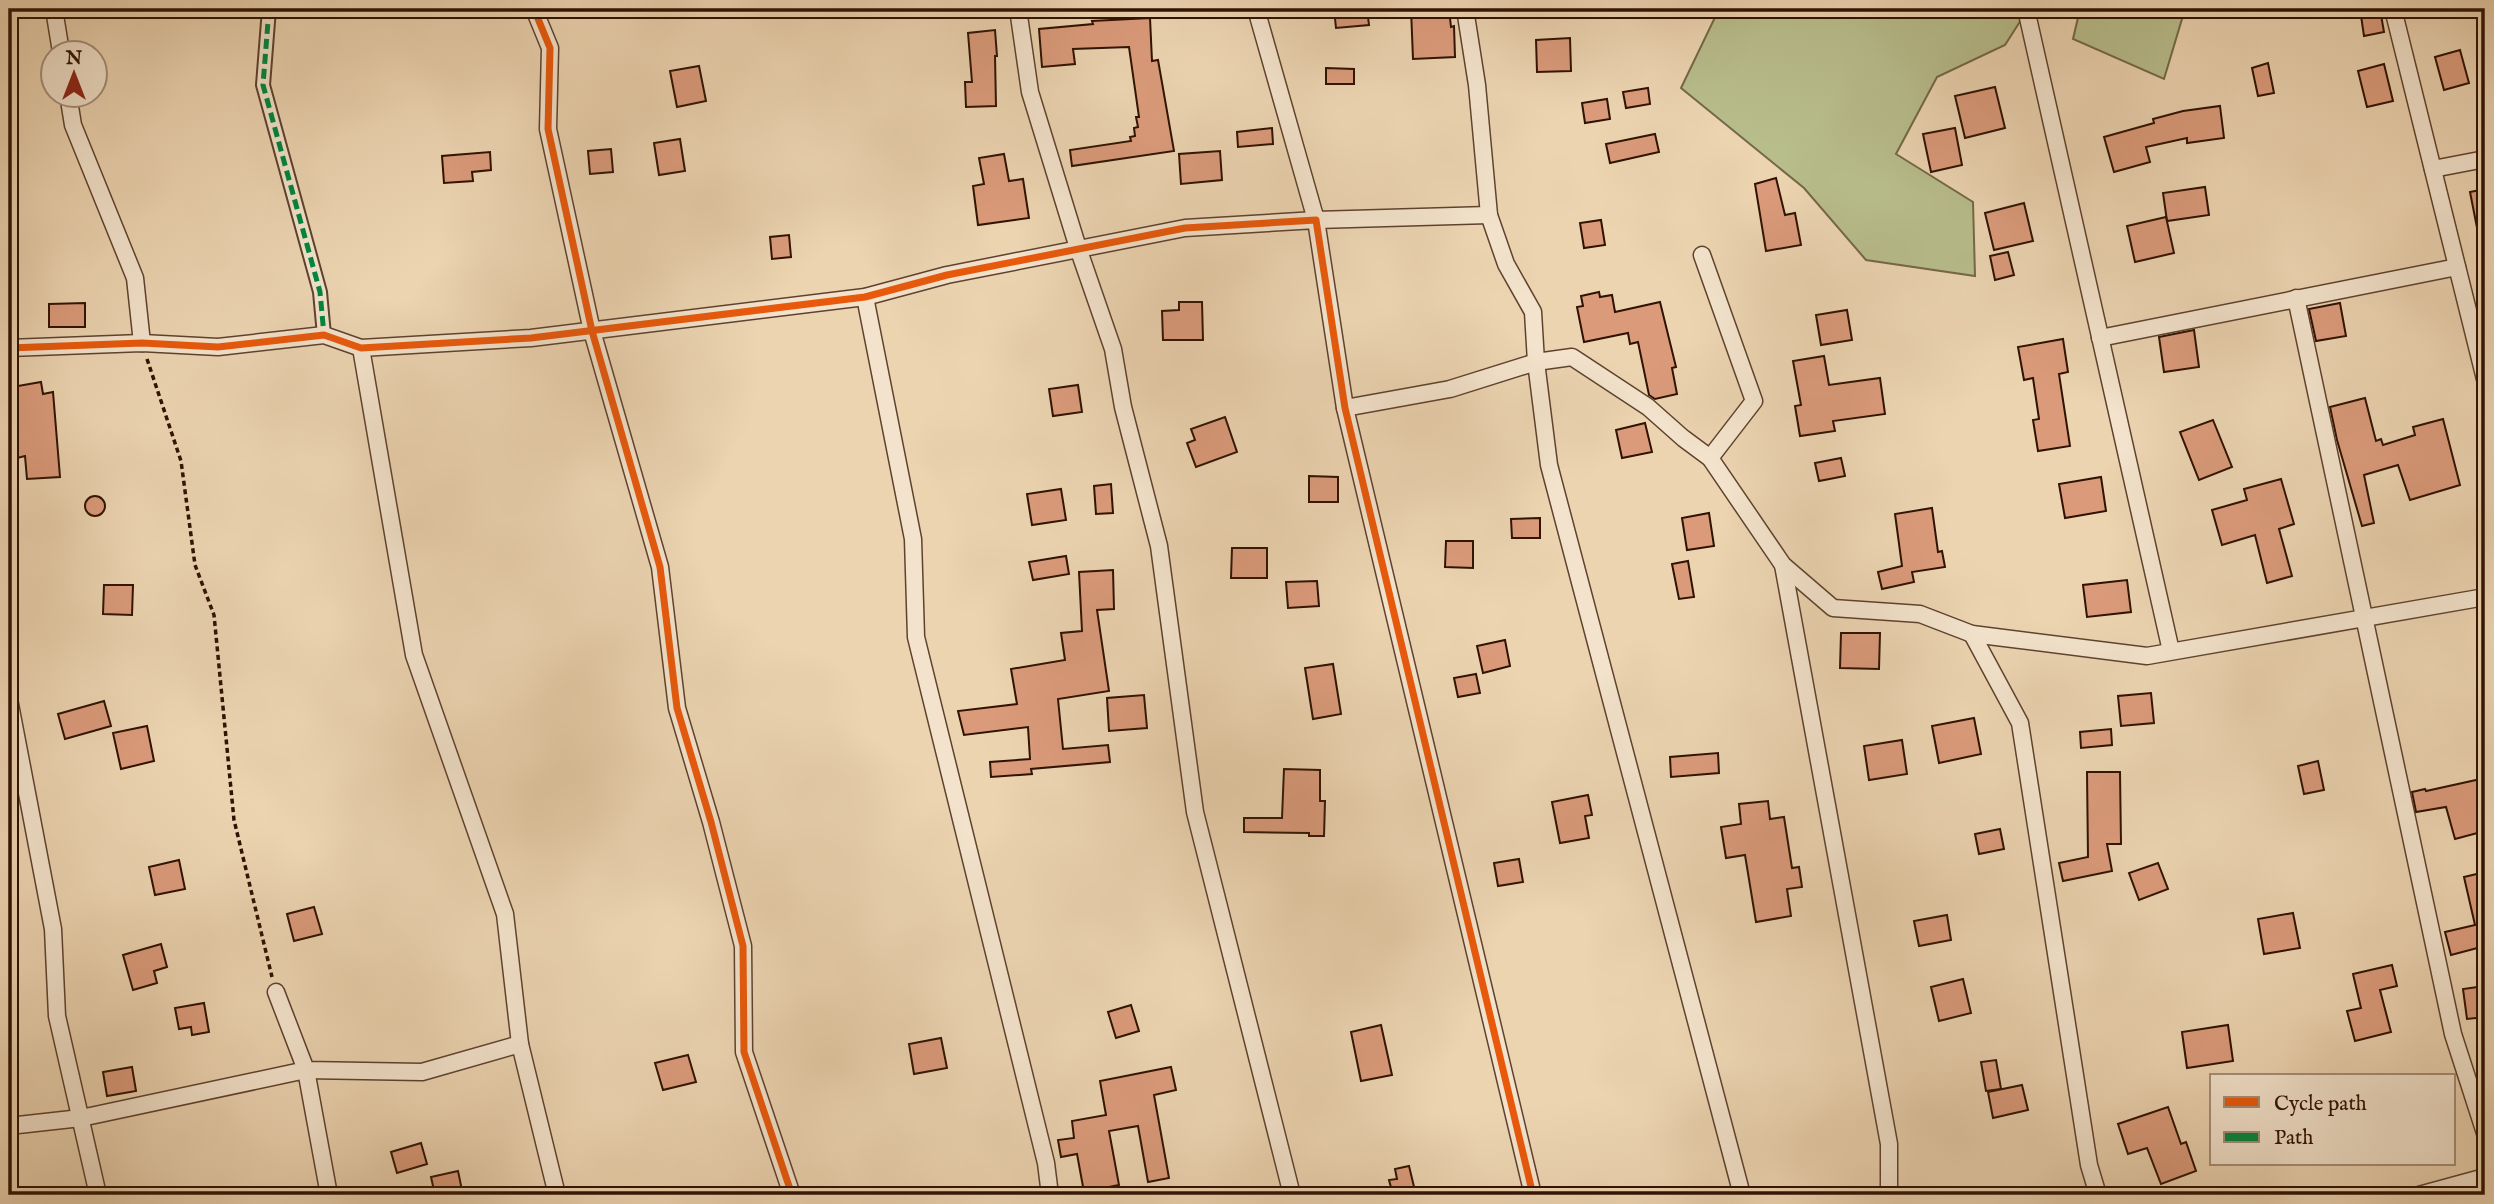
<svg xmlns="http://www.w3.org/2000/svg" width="2494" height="1204" viewBox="0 0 2494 1204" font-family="'IM FELL English',serif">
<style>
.green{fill:#b8bd8c;stroke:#746847;stroke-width:2}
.building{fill:#db9b7b;stroke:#301202;stroke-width:2}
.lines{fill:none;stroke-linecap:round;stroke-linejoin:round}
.pedestrian-casing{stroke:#5f422e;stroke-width:16}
.minor-casing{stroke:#5f422e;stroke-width:19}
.path{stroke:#301202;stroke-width:3.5;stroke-dasharray:5 3.5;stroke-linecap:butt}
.pedestrian{stroke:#f3e3cc;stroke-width:12}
.minor{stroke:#f3e3cc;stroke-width:16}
.quiet{stroke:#00873e;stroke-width:5;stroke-dasharray:10 5;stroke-linecap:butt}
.cycleway-casing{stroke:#f3e3cc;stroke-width:11}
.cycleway{stroke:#e8590c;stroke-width:7}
</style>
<rect width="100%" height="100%" fill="#ecd4b1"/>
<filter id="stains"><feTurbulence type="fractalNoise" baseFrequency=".00286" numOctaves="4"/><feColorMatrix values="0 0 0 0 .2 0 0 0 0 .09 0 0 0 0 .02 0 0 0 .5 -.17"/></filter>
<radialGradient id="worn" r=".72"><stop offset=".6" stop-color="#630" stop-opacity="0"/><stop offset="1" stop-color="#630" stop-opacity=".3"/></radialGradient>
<g class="green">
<path d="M1719,9H2028L2005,45L1937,77L1896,154L1973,202L1975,276L1866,260L1804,188L1681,88Z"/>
<path d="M2080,9H2185L2164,79L2073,39Z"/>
</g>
<g class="building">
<path d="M1334,9H1367L1369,25L1336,28Z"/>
<path d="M1411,9H1449L1451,27L1454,26L1455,57L1413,59Z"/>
<path d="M2360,9H2380L2384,32L2364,36Z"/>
<path d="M1150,18L1152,61L1158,60L1174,151L1072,166L1070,150L1131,141L1130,137L1135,136L1134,128L1138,127L1136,117H1139L1129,47L1073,49L1075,64L1042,67L1039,29L1093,24L1092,21Z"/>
<path d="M995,30L997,56H995L996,106L966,107L965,82H972L968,33Z"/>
<path d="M1570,38L1571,71L1537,72L1536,40Z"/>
<path d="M2460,50L2469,83L2444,90L2435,57Z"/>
<path d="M2268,63L2274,93L2258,96L2252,68Z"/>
<path d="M2384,64L2393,101L2367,107L2358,71Z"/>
<path d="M699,66L706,101L677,107L670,71Z"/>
<path d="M1326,68L1354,69V84H1326Z"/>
<path d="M1995,87L2005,128L1965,138L1955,96Z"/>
<path d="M1648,88L1650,104L1626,108L1623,92Z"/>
<path d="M1607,99L1610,119L1585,123L1582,103Z"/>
<path d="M2220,106L2224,138L2187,143V138L2146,147L2150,162L2114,172L2104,137L2154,123L2153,119L2183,111Z"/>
<path d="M1272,128L1273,144L1238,147L1237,132Z"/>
<path d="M1955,128L1962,165L1931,172L1923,134Z"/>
<path d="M1655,134L1659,152L1610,163L1606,144Z"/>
<path d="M680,139L685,171L659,175L654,143Z"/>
<path d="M611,149L613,172L590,174L588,151Z"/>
<path d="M1220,151L1222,180L1181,184L1179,154Z"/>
<path d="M490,152L491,170L472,172L473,181L444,183L442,156Z"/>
<path d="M1004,154L1009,181L1023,179L1029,218L978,225L973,186L984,184L979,158Z"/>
<path d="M1776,178L1785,215L1795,213L1801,245L1766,251L1755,184Z"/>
<path d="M2205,187L2209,215L2167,221L2163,193Z"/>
<path d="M2485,189V232L2478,233L2470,192Z"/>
<path d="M2024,203L2033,241L1994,250L1985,213Z"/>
<path d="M2166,217L2174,253L2135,262L2127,226Z"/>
<path d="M1601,220L1605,245L1584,248L1580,223Z"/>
<path d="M789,235L791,257L772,259L770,237Z"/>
<path d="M2008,252L2014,275L1995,280L1990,256Z"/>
<path d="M1599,292L1600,297L1612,295L1615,312L1660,302L1676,367L1672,368L1677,394L1655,399L1649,395L1638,342L1630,344L1628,333L1584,342L1577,307L1583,306L1581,296Z"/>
<path d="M1179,302H1202L1203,340H1163L1162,311L1179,310Z"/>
<path d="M85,303V327H49V304Z"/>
<path d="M2340,303L2346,336L2316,341L2309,309Z"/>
<path d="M1847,310L1852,340L1821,345L1816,315Z"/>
<path d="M2194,330L2199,367L2164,372L2159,337Z"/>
<path d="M2063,339L2068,372L2059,374L2070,446L2038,451L2033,420L2039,419L2033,378L2024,380L2018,347Z"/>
<path d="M1824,356L1829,385L1880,378L1885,414L1833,421L1835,431L1800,436L1795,406L1801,405L1793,361Z"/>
<path d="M41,382L43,394L53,392L60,477L27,479L25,456L9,460V431L18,429L12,387Z"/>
<path d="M1078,385L1082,412L1053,416L1049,389Z"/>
<path d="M2365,398L2376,441L2381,439L2383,445L2415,435L2413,427L2443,419L2460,485L2410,500L2398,465L2364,475L2374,523L2362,526L2337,440L2330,407Z"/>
<path d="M1225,417L1237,452L1196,467L1187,443L1195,440L1191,429Z"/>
<path d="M2213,420L2232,467L2199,480L2180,432Z"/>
<path d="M1645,423L1652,452L1622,458L1616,430Z"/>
<path d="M1841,458L1845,476L1819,481L1815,463Z"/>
<path d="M1309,476L1338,477V502H1309Z"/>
<path d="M2101,477L2106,511L2065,518L2059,484Z"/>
<path d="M2281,479L2294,524L2279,529L2292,576L2267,583L2255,535L2222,545L2212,510L2247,500L2244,489Z"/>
<path d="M1111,484L1113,513L1096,514L1094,486Z"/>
<path d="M1061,489L1066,520L1032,525L1027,494Z"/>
<circle cx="95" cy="506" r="10"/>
<path d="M1932,508L1938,552L1942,551L1945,567L1912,572L1914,582L1882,589L1878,572L1902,566L1895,514Z"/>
<path d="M1709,513L1714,546L1687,550L1682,518Z"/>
<path d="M1540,518V538H1512L1511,519Z"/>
<path d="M1446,541H1473V568L1445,567Z"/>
<path d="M1232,548H1267V578H1231Z"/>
<path d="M1066,556L1069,574L1033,580L1029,562Z"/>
<path d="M1688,561L1694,597L1679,599L1672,564Z"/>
<path d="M1113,570L1114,609L1097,610L1109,691L1058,699L1063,749L1108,745L1110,762L1031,769L1032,774L991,777L990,762L1030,759L1028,727L964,735L958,711L1017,704L1011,669L1065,660L1061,633L1082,631L1079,572Z"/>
<path d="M2127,580L2131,612L2087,617L2083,585Z"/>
<path d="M1317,581L1319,606L1288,608L1286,582Z"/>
<path d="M104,585H133L132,615L103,614Z"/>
<path d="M1841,633H1880L1879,669L1840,668Z"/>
<path d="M1505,640L1510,666L1483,673L1477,646Z"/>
<path d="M1333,664L1341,714L1313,719L1305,668Z"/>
<path d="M1476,674L1480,693L1458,697L1454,678Z"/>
<path d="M2151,693L2154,723L2121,726L2118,696Z"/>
<path d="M1144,695L1147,728L1109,731L1107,698Z"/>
<path d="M104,701L111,726L65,739L58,714Z"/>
<path d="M1974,718L1981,754L1939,763L1932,726Z"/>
<path d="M147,726L154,761L121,769L113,733Z"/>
<path d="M2111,729L2112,745L2081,748L2080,732Z"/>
<path d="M1902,740L1907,774L1869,780L1864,746Z"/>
<path d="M1718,753L1719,773L1671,777L1670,757Z"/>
<path d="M2318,761L2324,790L2304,794L2298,766Z"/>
<path d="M1284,769L1320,770V801H1325L1324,836H1309V833L1244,832V818H1282Z"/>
<path d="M2087,772H2120L2121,844H2107L2112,871L2063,881L2059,863L2088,857Z"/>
<path d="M2485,778V796L2481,797L2485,813V831L2455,839L2446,807L2416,812L2412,792L2425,789L2426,791Z"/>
<path d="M1588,795L1592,815L1585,816L1589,838L1560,843L1552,802Z"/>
<path d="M1768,801L1770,819L1784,817L1792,868L1799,867L1802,887L1787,889L1791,916L1756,922L1745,855L1726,858L1721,827L1741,824L1739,804Z"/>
<path d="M2000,829L2004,849L1979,854L1975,834Z"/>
<path d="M1519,859L1523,882L1498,886L1494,863Z"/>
<path d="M179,860L185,889L155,895L149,867Z"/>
<path d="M2158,863L2168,889L2139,900L2129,873Z"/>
<path d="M2485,872V946L2451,955L2445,932L2475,925L2464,877Z"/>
<path d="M314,907L322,934L294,941L287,914Z"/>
<path d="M2293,913L2300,948L2264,954L2258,919Z"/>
<path d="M1947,915L1951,940L1919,946L1914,921Z"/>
<path d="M161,944L167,967L154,971L157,983L133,990L123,955Z"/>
<path d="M2392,965L2397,986L2380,990L2391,1032L2355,1041L2347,1011L2361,1008L2353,974Z"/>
<path d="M1963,979L1971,1013L1939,1021L1931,987Z"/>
<path d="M2485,986V1017L2467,1019L2463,989Z"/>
<path d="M204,1003L209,1032L192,1035L191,1027L179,1029L175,1008Z"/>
<path d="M1131,1005L1139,1031L1116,1038L1108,1012Z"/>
<path d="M1381,1025L1392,1075L1361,1081L1351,1032Z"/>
<path d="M2228,1025L2233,1061L2187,1068L2182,1032Z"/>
<path d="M941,1038L947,1068L914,1074L909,1044Z"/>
<path d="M688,1055L696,1082L663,1090L655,1063Z"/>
<path d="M1996,1060L2001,1089L1986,1091L1981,1062Z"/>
<path d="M132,1067L136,1091L107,1096L103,1072Z"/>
<path d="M1171,1067L1176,1090L1154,1095L1169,1178L1148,1182L1138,1126L1109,1131L1119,1185L1084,1192L1077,1154L1061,1157L1058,1140L1074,1138L1072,1121L1106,1115L1100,1081Z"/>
<path d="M2022,1085L2028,1110L1993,1118L1988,1092Z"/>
<path d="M2168,1107L2181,1144L2186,1142L2196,1171L2161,1184L2147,1148L2128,1154L2118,1124Z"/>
<path d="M421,1143L427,1164L397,1173L391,1152Z"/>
<path d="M1409,1166L1416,1195H1393L1389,1180L1397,1179L1395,1169Z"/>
<path d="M458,1171L463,1195H435L431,1177Z"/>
</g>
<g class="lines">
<defs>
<path id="pedestrian" d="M269,9L263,85L320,292L324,335"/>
<g id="minor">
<path d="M54,9L61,52"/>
<path d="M534,9L550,48L548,129L592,331L660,567L677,708L711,822L743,946L744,1052L792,1195"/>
<path d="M1018,9L1030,92L1078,248L1113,349L1123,407L1159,546L1195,812L1292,1195"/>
<path d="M1256,9L1316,220L1489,215"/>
<path d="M1465,9L1477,85L1489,215L1506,264L1533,312L1536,362L1549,465L1742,1195"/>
<path d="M2026,9L2171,651"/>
<path d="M2393,9L2485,379"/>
<path d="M68,94L73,125L135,278L142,343"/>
<path d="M2433,169L2485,159"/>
<path d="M1702,255L1754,401L1710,458L1783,565L1833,608L1920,614L1972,634L2147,656L2485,597"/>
<path d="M865,297L913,539L916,637L1046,1163L1050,1195"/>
<path d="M2296,298L2453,1034L2485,1133"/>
<path d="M2100,338L2457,267"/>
<path d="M9,348L142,343L218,347L324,335L361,348L531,338L865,297L947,275L1185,228L1316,220L1345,408L1533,1195"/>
<path d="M361,348L414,655L505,914L520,1044"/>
<path d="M1345,408L1450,389L1536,362L1572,357L1648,407L1683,438L1710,458"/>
<path d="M1783,565L1889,1144V1195"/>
<path d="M1972,634L2020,723L2089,1165L2098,1195"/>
<path d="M9,699L53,929L57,1016L98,1195"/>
<path d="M276,992L306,1070L422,1072L520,1044L557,1195"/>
<path d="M9,1126L81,1118L306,1070L329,1195"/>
<path d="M2419,1195L2485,1177"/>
</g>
</defs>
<use href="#pedestrian" class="pedestrian-casing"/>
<use href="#minor" class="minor-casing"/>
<path class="path" d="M147,359L181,461L195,565L214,615L234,820L272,977"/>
<use href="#pedestrian" class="pedestrian"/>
<use href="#minor" class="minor"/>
<path class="quiet" d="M269,9L263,85L320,292L324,335"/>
<defs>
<g id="cycleway">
<path d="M534,9L550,48L548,129L592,331L660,567L677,708L711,822L743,946L744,1052L792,1195"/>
<path d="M9,348L142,343L218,347L324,335L361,348L531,338L865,297L947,275L1185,228L1316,220L1345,408L1533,1195"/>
</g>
</defs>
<use href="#cycleway" class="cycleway-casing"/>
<use href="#cycleway" class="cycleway"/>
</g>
<rect width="2494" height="1204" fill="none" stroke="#ecd4b1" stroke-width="35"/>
<rect x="10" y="10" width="2473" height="1183" fill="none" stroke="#301202" stroke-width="3.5"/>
<rect x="18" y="18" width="2459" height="1169" fill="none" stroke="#301202" stroke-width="2"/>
<rect x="2210" y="1074" width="245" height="91" fill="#f3e3cc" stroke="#a58f7b" stroke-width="2"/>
<rect x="2224" y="1097" width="35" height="10" fill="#e8590c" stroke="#a58f7b" stroke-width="2"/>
<text x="2274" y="1110" font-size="21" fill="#301202">Cycle path</text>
<rect x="2224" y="1132" width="35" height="10" fill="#00873e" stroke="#a58f7b" stroke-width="2"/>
<text x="2274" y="1144" font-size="21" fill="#301202">Path</text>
<g transform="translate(74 74)"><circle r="33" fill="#f3e3cc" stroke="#a58f7b" stroke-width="2"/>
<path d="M0-5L12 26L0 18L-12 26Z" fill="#8f2418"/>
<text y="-10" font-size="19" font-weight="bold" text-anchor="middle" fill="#301202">N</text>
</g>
<rect width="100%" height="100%" filter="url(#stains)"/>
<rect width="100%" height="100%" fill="url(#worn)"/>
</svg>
